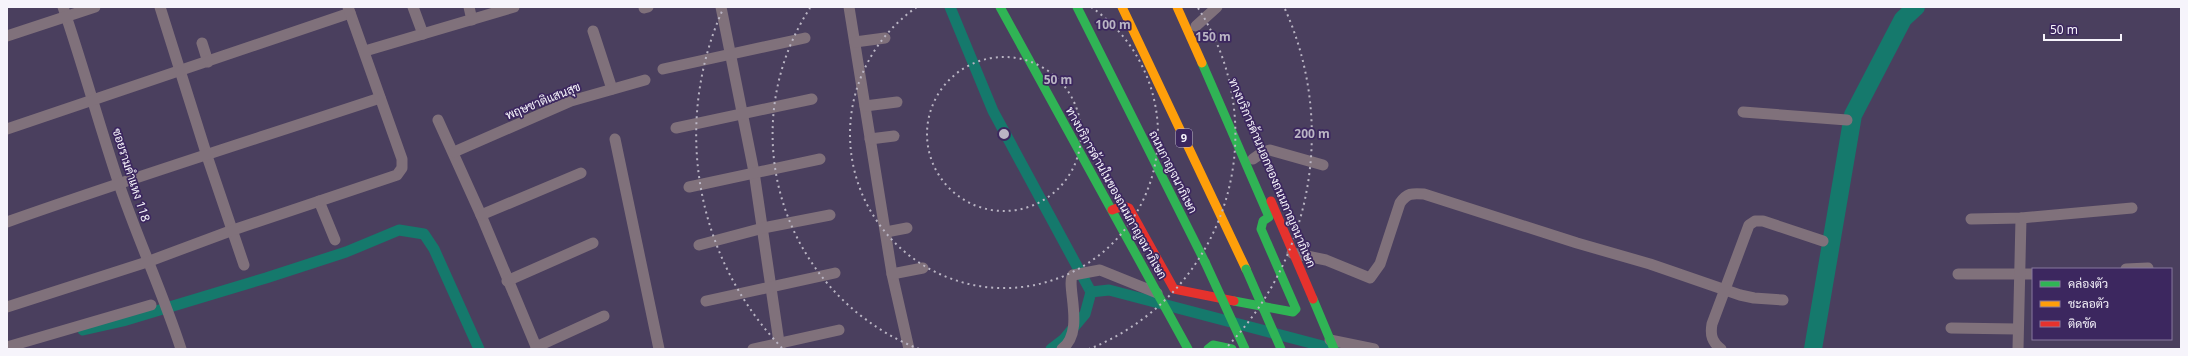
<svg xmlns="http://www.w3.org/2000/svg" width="2188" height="356" viewBox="0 0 2188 356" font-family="'Noto Sans',Sarabun,sans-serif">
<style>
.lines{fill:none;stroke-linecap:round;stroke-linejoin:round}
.canal{stroke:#15796c;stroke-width:11}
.river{stroke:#15796c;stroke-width:18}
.street{stroke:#80717b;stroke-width:11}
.fast{stroke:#30b455;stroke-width:9}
.slow{stroke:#ff9f0a;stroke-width:9}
.jam{stroke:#e5322d;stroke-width:9}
.fast-bridge{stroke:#30b455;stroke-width:9}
.ring{fill:none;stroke:#bab5c4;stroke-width:2;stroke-dasharray:2 4}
.labels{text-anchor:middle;stroke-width:3.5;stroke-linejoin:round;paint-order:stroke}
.shield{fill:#3c275f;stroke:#beb6cc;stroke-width:1}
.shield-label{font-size:11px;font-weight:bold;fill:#f6f4fb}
.street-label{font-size:12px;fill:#f6f4fb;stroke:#3c275f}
.centre{fill:#bab5c4;stroke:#3c275f;stroke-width:2}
.ring-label{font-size:12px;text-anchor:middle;font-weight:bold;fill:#bab5c4;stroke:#3c275f;stroke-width:3.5;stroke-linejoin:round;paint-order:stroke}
</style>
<rect width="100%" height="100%" fill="#4a3f5e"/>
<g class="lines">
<g class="canal">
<path d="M950,7L993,111L1091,292"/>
<path d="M83,330L123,321L266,278L346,252L399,230L424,234L434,249L479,349"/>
<path d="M1051,349L1064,339L1085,314L1091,292L1109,290L1334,349"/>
</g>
<path class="river" d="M1813,349L1853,115L1903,19L1916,7"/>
<g class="street">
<path d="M63,7C83,65 99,125 119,184C138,240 163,293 181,349"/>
<path d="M160,7L207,156L244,265"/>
<path d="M413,7L423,34"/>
<path d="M469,7L472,20"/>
<path d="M721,7L754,172L780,349"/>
<path d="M849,7L892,274L909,349"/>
<path d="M644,8L648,7"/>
<path d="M1196,26L1217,7"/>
<path d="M593,31L612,89"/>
<path d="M7,36L95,7"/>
<path d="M855,42L885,38"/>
<path d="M202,43L208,62"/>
<path d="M365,51L514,7"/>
<path d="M663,69L805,38"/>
<path d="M865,106L897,102"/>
<path d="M1743,112L1847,120"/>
<path d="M438,120L481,215L537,349"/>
<path d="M676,128L812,99"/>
<path d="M7,129L350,13"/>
<path d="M615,139L659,349"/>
<path d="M870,139L894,136"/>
<path d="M454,152L571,101L645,80"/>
<path d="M1253,159L1263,152L1270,150L1323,165"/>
<path d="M689,187L820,159"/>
<path d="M319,201L335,240"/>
<path d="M481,215L581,173"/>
<path d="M1971,219L2021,218L2132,208"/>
<path d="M7,222C131,178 256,139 380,98"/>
<path d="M886,232L907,228"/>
<path d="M699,245L763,228L830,215"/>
<path d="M1292,253L1326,260L1370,278L1380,264L1400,203C1407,193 1412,193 1424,194L1577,243L1650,264L1740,295L1754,298L1783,300"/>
<path d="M2126,269L2148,268"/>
<path d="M892,274L923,268"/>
<path d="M1958,274H2033"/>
<path d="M507,281L593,243"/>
<path d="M706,301L835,273"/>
<path d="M7,307L147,262L233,230L397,175L402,168V159L348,7"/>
<path d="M1951,328L2017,329"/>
<path d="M1330,340L1374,349"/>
<path d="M7,347L151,305"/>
<path d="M536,347L604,316"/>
<path d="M753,349L839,330"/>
<path d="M1062,349C1086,331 1065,284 1073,275L1100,270L1157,293"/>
<path d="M1721,349C1712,342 1710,335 1712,324L1749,225L1755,221H1763L1823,241"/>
<path d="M2018,349L2021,218"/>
</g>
<g class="fast">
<path d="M1000,7L1188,349"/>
<path d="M1077,7L1205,262"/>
<path d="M1202,63L1269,217L1263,221L1261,229L1296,309L1293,312L1234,301"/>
<path d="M1313,299L1334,349"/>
<path d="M1208,349L1213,345L1232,349"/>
</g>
<g class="slow">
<path d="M1122,7L1246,269"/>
<path d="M1177,7L1202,63"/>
</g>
<g class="jam">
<path d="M1271,201L1313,299"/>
<path d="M1112,210L1123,206L1129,208L1174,289L1234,301"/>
</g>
<g class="fast-bridge">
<path d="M1205,262L1245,349"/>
<path d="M1246,269L1281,349"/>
</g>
</g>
<g class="ring">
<circle cx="1004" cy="134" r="77"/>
<path d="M1091 7A154 154 0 1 1 917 7"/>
<path d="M919 349A231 231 0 0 1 810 8M1198 8A231 231 0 0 1 1089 349"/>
<path d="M782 348A308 308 0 0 1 723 9M1285 9A308 308 0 0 1 1226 348"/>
</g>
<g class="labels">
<rect class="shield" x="1176" y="129" width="16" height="18" rx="3"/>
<g class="shield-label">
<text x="1184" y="142">9</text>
</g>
<g class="street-label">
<text transform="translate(543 101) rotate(-22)" y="4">พฤษชาติแสนสุข</text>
<text transform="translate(1173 172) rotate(63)" y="4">ถนนกาญจนาภิเษก</text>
<text transform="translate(1272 173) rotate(67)" y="4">ทางบริการด้านนอกของถนนกาญจนาภิเษก</text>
<text transform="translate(131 175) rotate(72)" y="4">ซอยรามคำแหง 118</text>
<text transform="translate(1116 193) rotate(61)" y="4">ทางบริการด้านในของถนนกาญจนาภิเษก</text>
</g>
</g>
<circle cx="1004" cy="134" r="6" class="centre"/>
<g class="ring-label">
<text x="1113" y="29">100 m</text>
<text x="1213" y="41">150 m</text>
<text x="1058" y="84">50 m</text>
<text x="1312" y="138">200 m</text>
</g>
<rect width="2188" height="356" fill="none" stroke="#f6f4fb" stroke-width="16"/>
<rect x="2032" y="268" width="140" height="72" fill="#3c275f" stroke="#86799d"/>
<rect x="2040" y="281" width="20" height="6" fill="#30b455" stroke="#86799d"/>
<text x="2068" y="288" font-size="12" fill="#f6f4fb">คล่องตัว</text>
<rect x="2040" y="301" width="20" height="6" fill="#ff9f0a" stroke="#86799d"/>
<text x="2068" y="308" font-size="12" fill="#f6f4fb">ชะลอตัว</text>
<rect x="2040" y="321" width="20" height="6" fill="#e5322d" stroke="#86799d"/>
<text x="2068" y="328" font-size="12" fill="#f6f4fb">ติดขัด</text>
<path d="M2044 34v6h77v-6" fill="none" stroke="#f6f4fb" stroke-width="2"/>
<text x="2050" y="34" font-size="12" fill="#f6f4fb" stroke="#3c275f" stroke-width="3" paint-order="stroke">50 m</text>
</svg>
